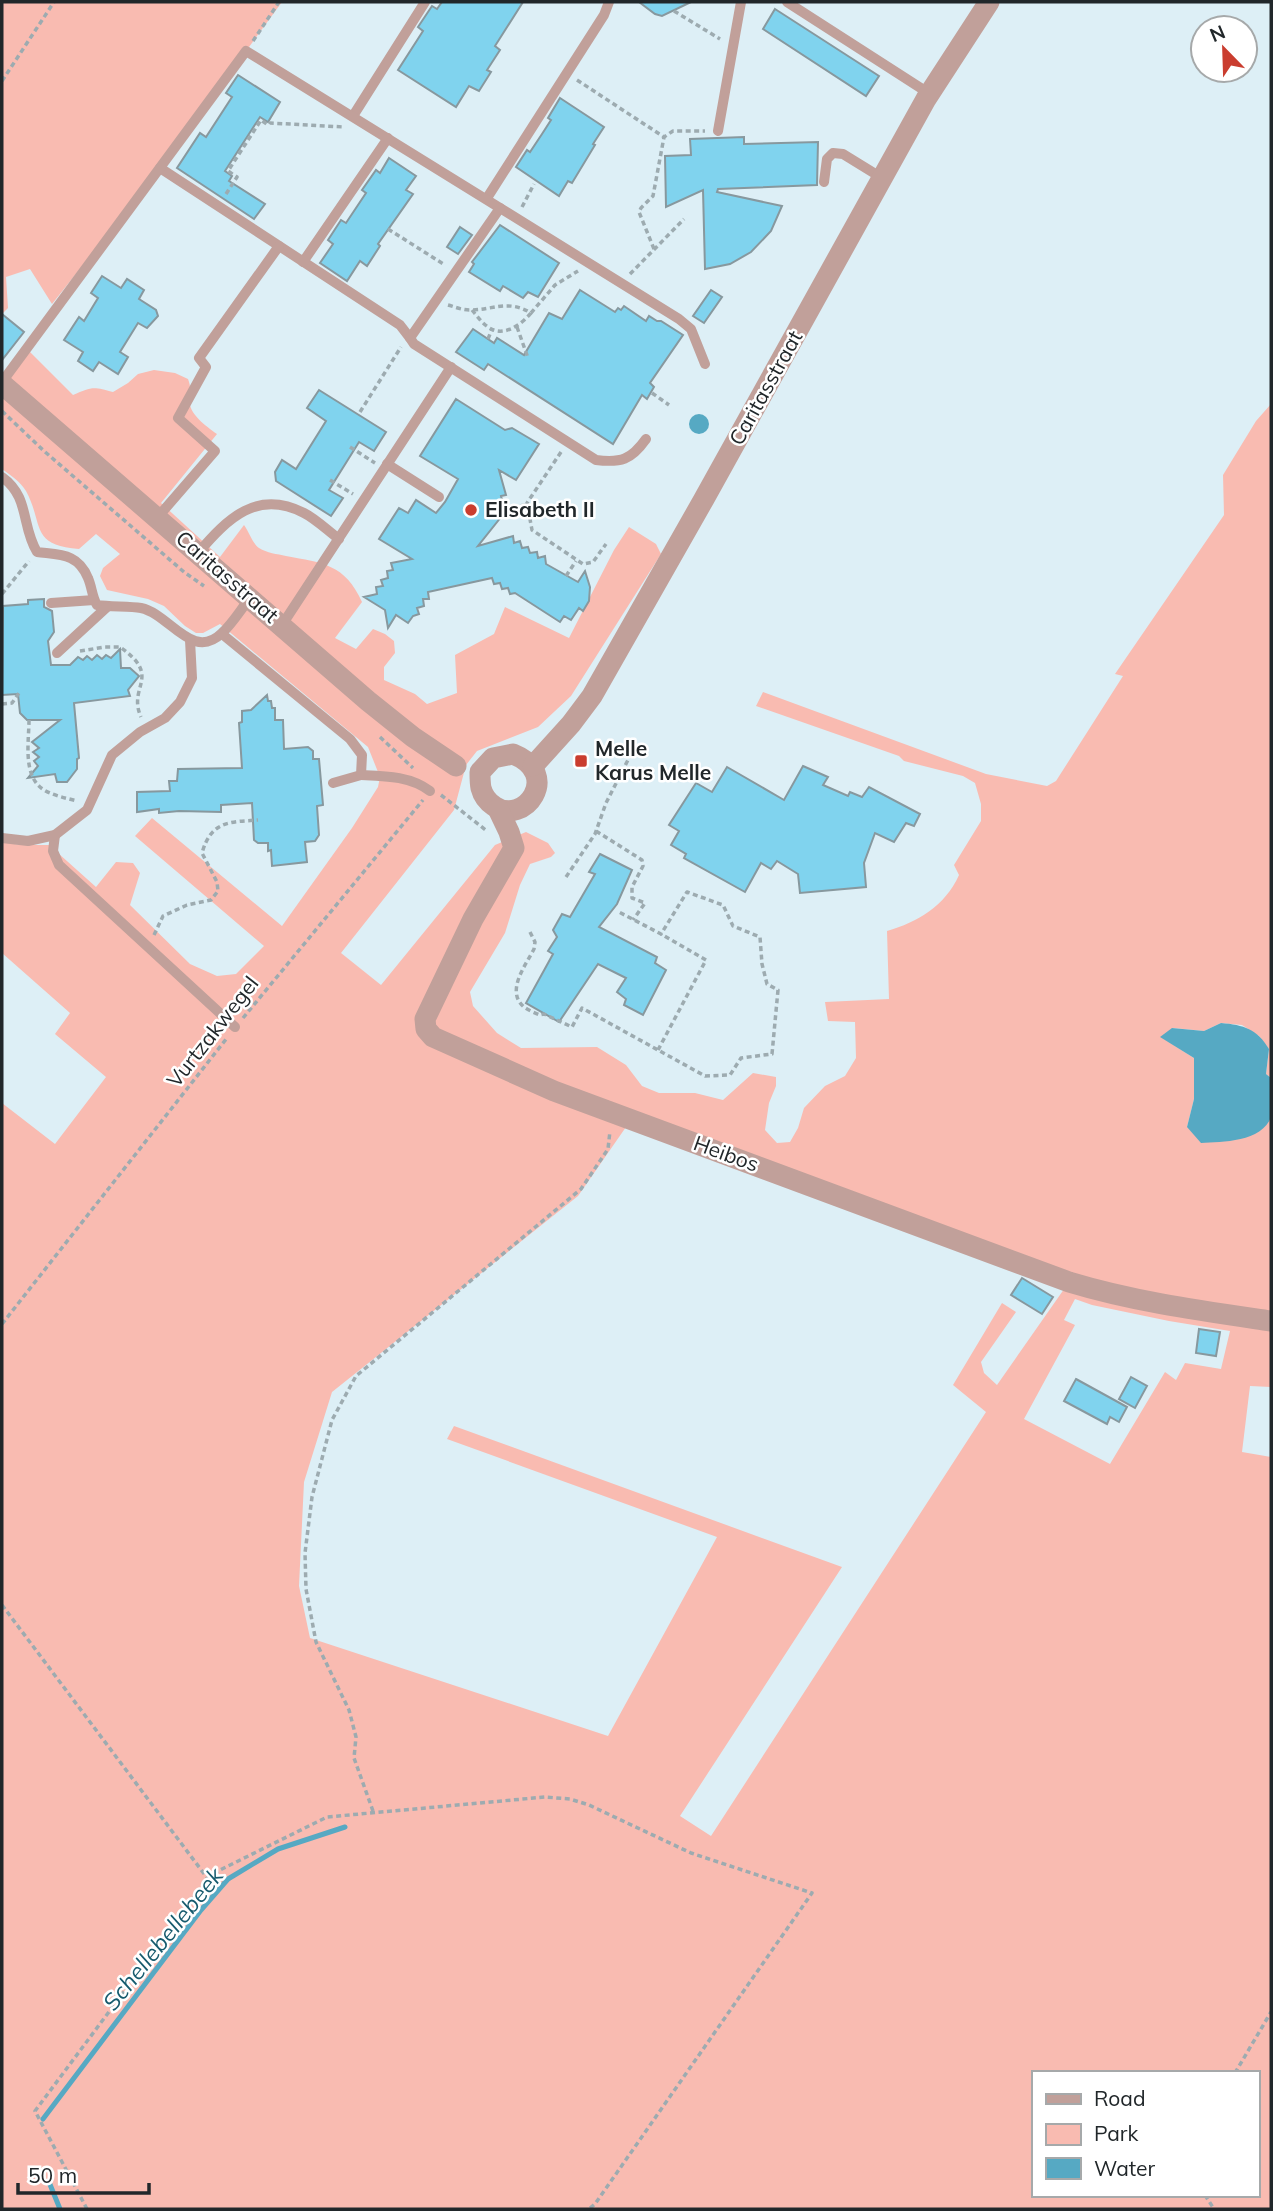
<svg xmlns="http://www.w3.org/2000/svg" width="1273" height="2211" viewBox="0 0 1273 2211" font-family="Mulish,sans-serif">
<style>
.green{fill:#f9bbb1;fill-rule:evenodd}
.water{fill:#56a9c3}
.lines{fill:none;stroke-linecap:round;stroke-linejoin:round}
.stream{stroke:#56a9c3;stroke-width:5}
.building{fill:#80d3ee;stroke:#87989e;stroke-width:2}
.path{stroke:#9dabb0;stroke-width:3.5;stroke-dasharray:5 3.5;stroke-linecap:butt}
.service{stroke:#c1a09a;stroke-width:10}
.minor{stroke:#c1a09a;stroke-width:21}
.tertiary{stroke:#c1a09a;stroke-width:21}
.poi-dot{fill:#ca3d2f;stroke:#fff;stroke-width:2.5}
.labels{text-anchor:middle;stroke-width:5;stroke-linejoin:round;paint-order:stroke}
.street-label{font-size:21px;fill:#21272a;stroke:#fff}
.poi-label{font-size:21px;font-weight:bold;fill:#21272a;stroke:#fff;text-anchor:start}
.water-label{font-size:23px;font-style:italic;fill:#165a6d;stroke:#fff}
</style>
<rect width="100%" height="100%" fill="#ddeff6"/>
<g class="green">
<path d="M2,2H282L160,168L52,304L30,269L6,277L8,308L2,314Z"/>
<path d="M30,352L73,395C91,387 93,386 113,392L128,383L138,374L154,370L175,373L188,379C191,387 190,389 189,397C188,414 205,425 217,434L161,503L220,557L244,525C249,532 253,544 259,548C267,553 277,554 286,556C323,563 345,564 362,602L335,638L356,649L373,629L385,634L394,641L395,653L384,667V680L415,694L427,704L457,693L455,655L494,634L505,607L569,638L614,550L629,527L656,544L661,554L571,696L538,727L477,751L466,765L454,810L341,953L381,985L495,845L526,832L548,843L555,853L551,857L530,864L520,885L505,933L470,992L473,1006L497,1033L521,1048L597,1047L626,1065L642,1086L659,1093H695L723,1100L753,1073L776,1077V1086L769,1103L765,1130L777,1143L790,1142L798,1128L804,1108L825,1086L845,1076L856,1058L855,1022L828,1021L825,1002L889,999L887,931C918,922 945,906 959,875L954,865L981,821V804L975,783L963,776L904,761L899,756L756,706L763,692L986,774L1047,786L1056,781L1123,676L1115,674L1224,515L1223,475L1256,421L1271,404V1078L1266,1074L1269,1049L1259,1036L1242,1025L1221,1023L1204,1031L1173,1028L1161,1037L1194,1058V1099L1187,1127L1265,1126L1271,1116V1387L1250,1386L1242,1452L1271,1457V2209H2V1103L55,1144L106,1077L55,1034L70,1013L2,953V842L21,845H49L96,887L116,862L133,863L140,873L130,905L190,964L217,976L236,974L264,946L135,836L152,818L282,926L352,828L378,787L380,777L368,747L220,624L203,633H196L185,626L164,606L148,599L107,590L100,576L103,568L120,554L96,534L79,549C29,545 44,524 26,491C20,481 10,475 2,469V394L7,375ZM626,1127L1069,1282L997,1385L984,1373L981,1362L1016,1312L1002,1303L953,1385L986,1412L711,1836L680,1816L842,1567L454,1426L447,1439L717,1537L608,1736L310,1638L299,1586L304,1482L332,1392L578,1196ZM1075,1299L1092,1305L1169,1321L1230,1331L1221,1369L1185,1363L1176,1380L1165,1372L1110,1464L1024,1419L1075,1325L1064,1320ZM1033,2073H1257V2195H1033Z"/>
</g>
<g class="water">
<circle cx="699" cy="424" r="10"/>
<path d="M1221,1023C1244,1025 1257,1029 1269,1049L1266,1074L1271,1078C1271,1089 1273,1106 1271,1117C1262,1142 1222,1142 1201,1143L1187,1127L1194,1099V1058L1160,1037L1172,1028L1204,1031Z"/>
</g>
<g class="lines">
<g class="stream">
<path d="M43,2119L201,1910L228,1879L278,1849L345,1827"/>
<path d="M49,2182L60,2209"/>
</g>
</g>
<g class="building">
<path d="M442,2H523L495,46L500,50L487,70L491,72L479,91L469,86L456,107L398,70L423,31L418,27L432,6L437,9Z"/>
<path d="M639,2H691L662,16L655,14Z"/>
<path d="M775,9L879,76L866,96L763,29Z"/>
<path d="M238,75L280,102L268,122L260,117L225,171L232,176L229,181L265,204L254,219L177,168L200,133L206,137L232,97L226,93Z"/>
<path d="M560,98L604,127L593,144L595,145L572,183L568,181L559,196L516,167L527,150L530,152L542,134L551,120L548,118Z"/>
<path d="M744,137V144L818,142L817,185L718,189L717,192L782,206L771,231L751,252L730,264L705,269L703,190L666,207L665,156L691,155L690,139Z"/>
<path d="M389,158L416,176L406,190L413,194L378,244L380,246L367,266L360,261L347,281L320,263L333,244L328,240L341,220L346,223L366,193L362,190L376,170L380,173Z"/>
<path d="M500,225L559,263L538,297L528,292L523,298L503,286L500,291L469,272L474,264L472,262Z"/>
<path d="M460,227L472,235L458,254L447,247Z"/>
<path d="M102,276L121,288L127,279L144,290L139,299L156,310L158,316L147,328L138,323L120,352L128,357L118,374L99,362L93,371L78,361L83,352L64,340L79,317L84,321L98,298L91,293Z"/>
<path d="M580,290L615,312L618,308L621,310L624,306L646,321L649,316L657,321H661L683,335L650,383L654,387L647,399L642,395L613,444L488,364L484,370L456,352L473,329L494,343L497,338L524,355L549,313L562,319Z"/>
<path d="M711,290L722,297L704,323L693,316Z"/>
<path d="M2,314L24,332L2,360Z"/>
<path d="M319,390L386,432L374,451L359,442L329,490L343,498L331,516L276,481L275,472L282,460L296,469L326,421L307,408Z"/>
<path d="M456,399L505,430L512,428L539,444L516,480L499,470L506,495L501,496L505,512L478,546L513,536L514,543L520,541L522,548L528,547L530,553L537,552L538,558L545,556L546,564L578,582L585,571L590,587L589,601L583,611L579,608L571,620L564,616L560,622L515,593L510,594L508,588L502,589L500,583L494,584L492,578L428,592L429,599H423L424,606L417,608L419,614L413,616L408,623L396,615L388,628L385,610L364,597L377,594L376,587L383,586L381,580L388,578L387,571L393,570L391,563L412,559L379,539L399,508L408,513L416,500L436,513L445,502L458,479L420,456Z"/>
<path d="M44,599V607L52,611L54,632L48,641L51,665H70L78,657L83,660L87,656L92,660L97,655L102,659L106,655L111,658L120,649L121,668H130L139,676L128,690L130,696L74,703L79,758L77,759V769L67,782H57L55,774L28,778L38,766L34,761L39,757L33,752L39,748L32,742L60,720H27L20,713L18,694L2,695L3,606L28,604V600Z"/>
<path d="M267,695L268,701H271L272,708H275V720H283L284,749L308,747L313,751V759H319L323,805L317,806L319,835L315,841L305,842L307,862L272,866L271,850L268,851V843H258L254,840L252,803L221,805V812L179,811L159,813V809L137,812V792L170,791L169,781H177L178,769L242,768L239,723L242,722V711L251,710Z"/>
<path d="M803,766L828,777L823,785L848,796L850,792L862,797L869,787L920,814L914,826L906,823L894,842L875,833L864,863L866,887L800,893L798,874L777,861L771,869L761,863L745,892L684,858L686,854L671,845L679,831L669,825L696,783L712,792L727,767L784,800Z"/>
<path d="M600,854L632,870L617,904L599,927L657,957L655,963L666,970L643,1015L624,1005L626,999L617,992L626,978L598,964L559,1022L526,1003L553,954L548,951L557,937L553,930L562,914L570,917L595,874L589,872Z"/>
<path d="M1022,1278L1053,1297L1042,1314L1011,1295Z"/>
<path d="M1199,1329L1220,1332L1216,1356L1196,1353Z"/>
<path d="M1131,1377L1147,1386L1135,1408L1119,1399Z"/>
<path d="M1076,1379L1127,1407L1119,1422L1110,1417L1107,1424L1064,1401Z"/>
</g>
<g class="lines">
<g class="path">
<path d="M674,11L720,39"/>
<path d="M253,41L279,2"/>
<path d="M577,80L664,137L673,131H705"/>
<path d="M2,81L54,2"/>
<path d="M226,194L237,177L228,171L261,120L268,125L270,123L344,127"/>
<path d="M522,207L534,184"/>
<path d="M388,229L445,265"/>
<path d="M654,249L639,212L641,208L653,196L664,137"/>
<path d="M630,274L684,219"/>
<path d="M448,305C455,307 462,310 470,310C493,310 508,299 531,313L555,285L578,271"/>
<path d="M472,310C477,316 482,323 488,327C503,338 521,325 531,313"/>
<path d="M517,327L528,358"/>
<path d="M488,339L492,329"/>
<path d="M652,393L669,405"/>
<path d="M2,411L44,451L184,572L204,586"/>
<path d="M360,412L401,347"/>
<path d="M350,447L375,463"/>
<path d="M561,452L527,503L532,530L583,564L593,562L606,544"/>
<path d="M330,480L353,494"/>
<path d="M504,508L526,505"/>
<path d="M566,576L576,561"/>
<path d="M2,594L29,561"/>
<path d="M80,651L105,647H120C163,677 127,686 141,717"/>
<path d="M2,704L12,703L19,693"/>
<path d="M29,720C29,740 23,772 40,787C49,795 66,798 77,801"/>
<path d="M380,737L413,768"/>
<path d="M441,795L487,831"/>
<path d="M596,831L642,860L643,866L632,887V898L645,903L633,920"/>
<path d="M566,877L595,834L606,803L631,754"/>
<path d="M530,932L535,942L534,949C526,965 505,991 524,1007C528,1010 535,1013 540,1015L544,1014L572,1027L582,1008L705,1076L730,1075L741,1058L772,1054L778,990L767,984L762,964L760,937L733,926L723,905L687,892L661,934L617,911"/>
<path d="M154,935L163,916L187,905L211,900L218,891L217,882L202,853C211,821 229,822 258,820"/>
<path d="M243,1018L423,800"/>
<path d="M658,1050L706,960L661,934"/>
<path d="M2,1324L227,1038"/>
<path d="M2,1605L208,1879"/>
<path d="M373,1811L354,1758L356,1737L349,1710L316,1642L306,1589L305,1553L312,1497L332,1420L356,1376L581,1189L608,1149L610,1131"/>
<path d="M1235,2073L1271,2012"/>
<path d="M1205,2195L1214,2209"/>
<path d="M87,2209L35,2111L208,1879L218,1871L327,1817L545,1797L570,1799L589,1805L691,1853L812,1893L595,2204L589,2209"/>
</g>
<g class="service">
<path d="M787,2L930,94"/>
<path d="M353,116L425,2"/>
<path d="M718,131L741,2"/>
<path d="M160,168L400,325L410,338"/>
<path d="M824,182L827,159L833,153L843,154L882,178"/>
<path d="M487,198L604,15L609,2"/>
<path d="M303,262L388,138"/>
<path d="M2,382L246,51L500,208"/>
<path d="M646,439C631,460 621,463 596,460L414,344L410,338L500,208L679,319L691,329L705,364"/>
<path d="M387,464L439,497"/>
<path d="M2,477C30,497 21,526 37,552C60,555 78,553 88,578C92,587 92,597 97,605C110,607 129,606 141,608C170,614 192,662 222,633C233,623 241,609 250,598"/>
<path d="M157,518L215,451L178,418L206,367L199,358L279,246"/>
<path d="M198,553C228,518 257,489 304,513C316,519 328,531 339,539"/>
<path d="M51,603L94,600"/>
<path d="M282,625L451,367"/>
<path d="M222,634L350,739L362,755L361,775L333,783"/>
<path d="M57,653L107,607"/>
<path d="M361,775C385,776 410,776 430,791"/>
<path d="M55,835L53,851L59,865L235,1027"/>
<path d="M2,838L28,841L55,835L87,810L112,755L140,732L165,718L180,702L192,678L190,640"/>
</g>
<g class="minor">
<path d="M513,754C563,774 524,827 494,806C488,802 483,796 481,788C480,783 480,777 480,772L493,758Z"/>
<path d="M533,766L571,724L592,696L704,499L926,99L989,2"/>
<path d="M498,809L509,832L514,848L473,919L425,1019L426,1029L433,1037L554,1091L1069,1282C1135,1302 1203,1311 1271,1321"/>
</g>
<path class="tertiary" d="M2,384L368,701L413,737L456,766"/>
</g>
<g class="poi-dot">
<circle cx="471" cy="510" r="7"/>
<rect x="574" y="754" width="14" height="14" rx="3.5"/>
</g>
<g class="labels">
<g class="street-label">
<text transform="translate(766 388) rotate(-61)" y="7">Caritasstraat</text>
<text transform="translate(227 577) rotate(41)" y="7">Caritasstraat</text>
<text transform="translate(213 1032) rotate(-52)" y="7">Vurtzakwegel</text>
<text transform="translate(726 1154) rotate(20)" y="7">Heibos</text>
</g>
<g class="poi-label">
<text x="485" y="517">Elisabeth II</text>
<text x="595" y="756">Melle<tspan x="595" dy="24">Karus Melle</tspan></text>
</g>
<g class="water-label">
<text transform="translate(163 1939) rotate(-51)" y="8">Schellebellebeek</text>
</g>
</g>
<rect width="1273" height="2211" fill="none" stroke="#21272a" stroke-width="7"/>
<rect x="1032" y="2071" width="228" height="126" fill="#ffffff" stroke="#a6a9aa" stroke-width="2"/>
<rect x="1046" y="2094" width="35" height="10" fill="#c1a09a" stroke="#a6a9aa" stroke-width="2"/>
<text x="1094" y="2106" font-size="21" fill="#21272a">Road</text>
<rect x="1046" y="2124" width="35" height="21" fill="#f9bbb1" stroke="#a6a9aa" stroke-width="2"/>
<text x="1094" y="2141" font-size="21" fill="#21272a">Park</text>
<rect x="1046" y="2158" width="35" height="21" fill="#56a9c3" stroke="#a6a9aa" stroke-width="2"/>
<text x="1094" y="2176" font-size="21" fill="#21272a">Water</text>
<g transform="translate(1224 49) rotate(337)"><circle r="33" fill="#ffffff" stroke="#a6a9aa" stroke-width="2"/>
<path d="M0-5L12 26L0 18L-12 26Z" fill="#ca3d2f"/>
<text y="-10" font-size="19" font-weight="bold" text-anchor="middle" fill="#21272a">N</text>
</g>
<path d="M18 2183v10h131v-10" fill="none" stroke="#21272a" stroke-width="3.5"/>
<text x="28" y="2183" font-size="21" fill="#21272a" stroke="#ffffff" stroke-width="5" paint-order="stroke">50 m</text>
</svg>
